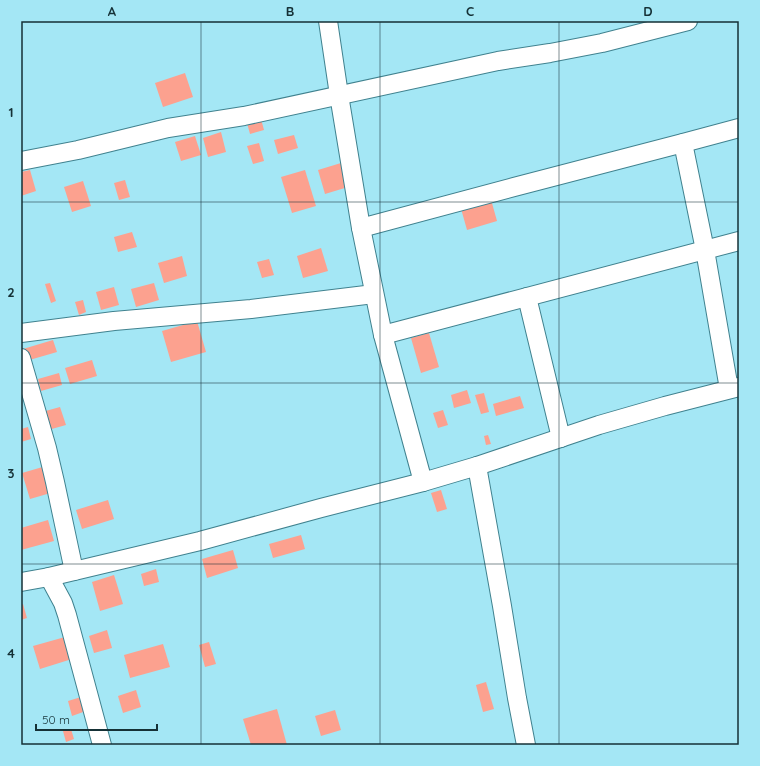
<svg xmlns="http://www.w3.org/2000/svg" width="760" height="766" viewBox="0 0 760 766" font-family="Quicksand,sans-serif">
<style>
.building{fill:#fca18f}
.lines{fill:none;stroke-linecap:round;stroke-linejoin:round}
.minor-casing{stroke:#40828f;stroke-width:20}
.minor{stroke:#fff;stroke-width:18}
.grid{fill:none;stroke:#153136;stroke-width:1;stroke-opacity:0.55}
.neatline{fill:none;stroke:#153136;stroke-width:1.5}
.grid-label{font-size:13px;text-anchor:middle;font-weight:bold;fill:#153136}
</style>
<rect width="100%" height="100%" fill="#a4e7f5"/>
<g class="building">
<path d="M185,73L193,97L163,107L155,83Z"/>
<path d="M261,119L264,130L250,134L247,123Z"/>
<path d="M221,132L226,152L208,157L203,138Z"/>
<path d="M294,135L298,148L278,154L274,140Z"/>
<path d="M195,136L201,155L181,161L175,142Z"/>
<path d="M259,143L264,161L253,164L247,146Z"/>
<path d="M341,163L348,187L325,194L318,170Z"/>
<path d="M30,170L36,191L21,196V172Z"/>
<path d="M305,170L316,206L292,213L281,177Z"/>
<path d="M125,180L130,197L119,200L114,183Z"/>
<path d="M83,181L91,206L72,212L64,187Z"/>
<path d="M490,196L497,221L467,230L460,205Z"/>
<path d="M132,232L137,247L118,252L114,237Z"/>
<path d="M321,248L328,271L303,278L297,256Z"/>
<path d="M182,256L187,276L164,283L158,263Z"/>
<path d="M269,259L274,275L262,278L257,262Z"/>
<path d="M50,283L56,301L51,303L45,284Z"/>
<path d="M154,283L159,300L136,307L131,289Z"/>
<path d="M114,287L119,305L101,310L96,292Z"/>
<path d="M83,300L86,312L79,315L75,302Z"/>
<path d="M197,321L206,352L171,362L162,331Z"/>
<path d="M429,333L439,367L421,373L411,338Z"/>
<path d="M53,340L57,352L26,361L23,349Z"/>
<path d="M92,360L97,376L70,384L65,368Z"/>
<path d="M59,373L62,385L41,391L38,379Z"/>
<path d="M467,390L471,403L454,408L451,395Z"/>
<path d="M484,393L489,412L481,414L475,395Z"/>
<path d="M520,396L524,408L496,416L493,404Z"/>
<path d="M60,407L66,425L48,430L42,412Z"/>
<path d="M443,410L448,425L438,428L433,413Z"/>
<path d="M28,427L31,439L21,442V429Z"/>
<path d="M488,435L491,444L486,445L484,436Z"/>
<path d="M46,466L54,492L30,499L22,473Z"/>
<path d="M441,490L447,509L437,512L431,493Z"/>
<path d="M108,500L114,519L82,529L76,510Z"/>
<path d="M48,520L54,541L21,550V528Z"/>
<path d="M301,535L305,549L273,558L269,544Z"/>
<path d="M233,550L238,568L207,578L202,559Z"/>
<path d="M156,569L159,582L144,586L141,574Z"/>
<path d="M114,575L123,604L100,611L92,582Z"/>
<path d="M23,604L27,618L21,620V605Z"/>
<path d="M107,630L112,648L94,653L89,636Z"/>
<path d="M65,637L72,659L40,669L33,646Z"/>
<path d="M209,642L216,664L205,667L199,645Z"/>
<path d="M163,644L170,667L130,678L124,655Z"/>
<path d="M486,682L494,709L483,712L476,685Z"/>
<path d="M136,690L141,707L123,713L118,696Z"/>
<path d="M81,697L86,711L72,716L68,701Z"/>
<path d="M277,709L287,745H251L243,719Z"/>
<path d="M335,710L341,730L321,736L315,716Z"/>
<path d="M71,729L74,739L66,742L63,731Z"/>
</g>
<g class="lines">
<defs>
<g id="minor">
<path d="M328,21L339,95L361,228L383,335L423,482"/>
<path d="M683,143L705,250L729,389"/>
<path d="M21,161L78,150L168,128L244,116L498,61L550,53L602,43L688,21"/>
<path d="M361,228L514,187L683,143L739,128"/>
<path d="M527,297L561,438"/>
<path d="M21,333L114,321L251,309L374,294"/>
<path d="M383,335L739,241"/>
<path d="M21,358L47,448L55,482L74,571"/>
<path d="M477,466L599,425L665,406L739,387"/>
<path d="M49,577L63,603L67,615L102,745"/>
<path d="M21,582L49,577L200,541L321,508L423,482L477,466L502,606L517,698L526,745"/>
</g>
</defs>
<use href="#minor" class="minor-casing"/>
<use href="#minor" class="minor"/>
</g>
<path class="grid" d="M201,21V745M380,21V745M559,21V745M21,202H739M21,383H739M21,564H739"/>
<rect width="760" height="766" fill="none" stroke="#a4e7f5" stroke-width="44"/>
<path d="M36 724v6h121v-6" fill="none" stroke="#153136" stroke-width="2"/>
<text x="42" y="724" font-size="12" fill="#153136" stroke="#a4e7f5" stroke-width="3" paint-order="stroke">50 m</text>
<rect x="22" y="22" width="716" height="722" class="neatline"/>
<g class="grid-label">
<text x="112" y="16">A</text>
<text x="290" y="16">B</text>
<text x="470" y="16">C</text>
<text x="648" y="16">D</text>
<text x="11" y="117">1</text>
<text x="11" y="297">2</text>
<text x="11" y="478">3</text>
<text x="11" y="658">4</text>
</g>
</svg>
